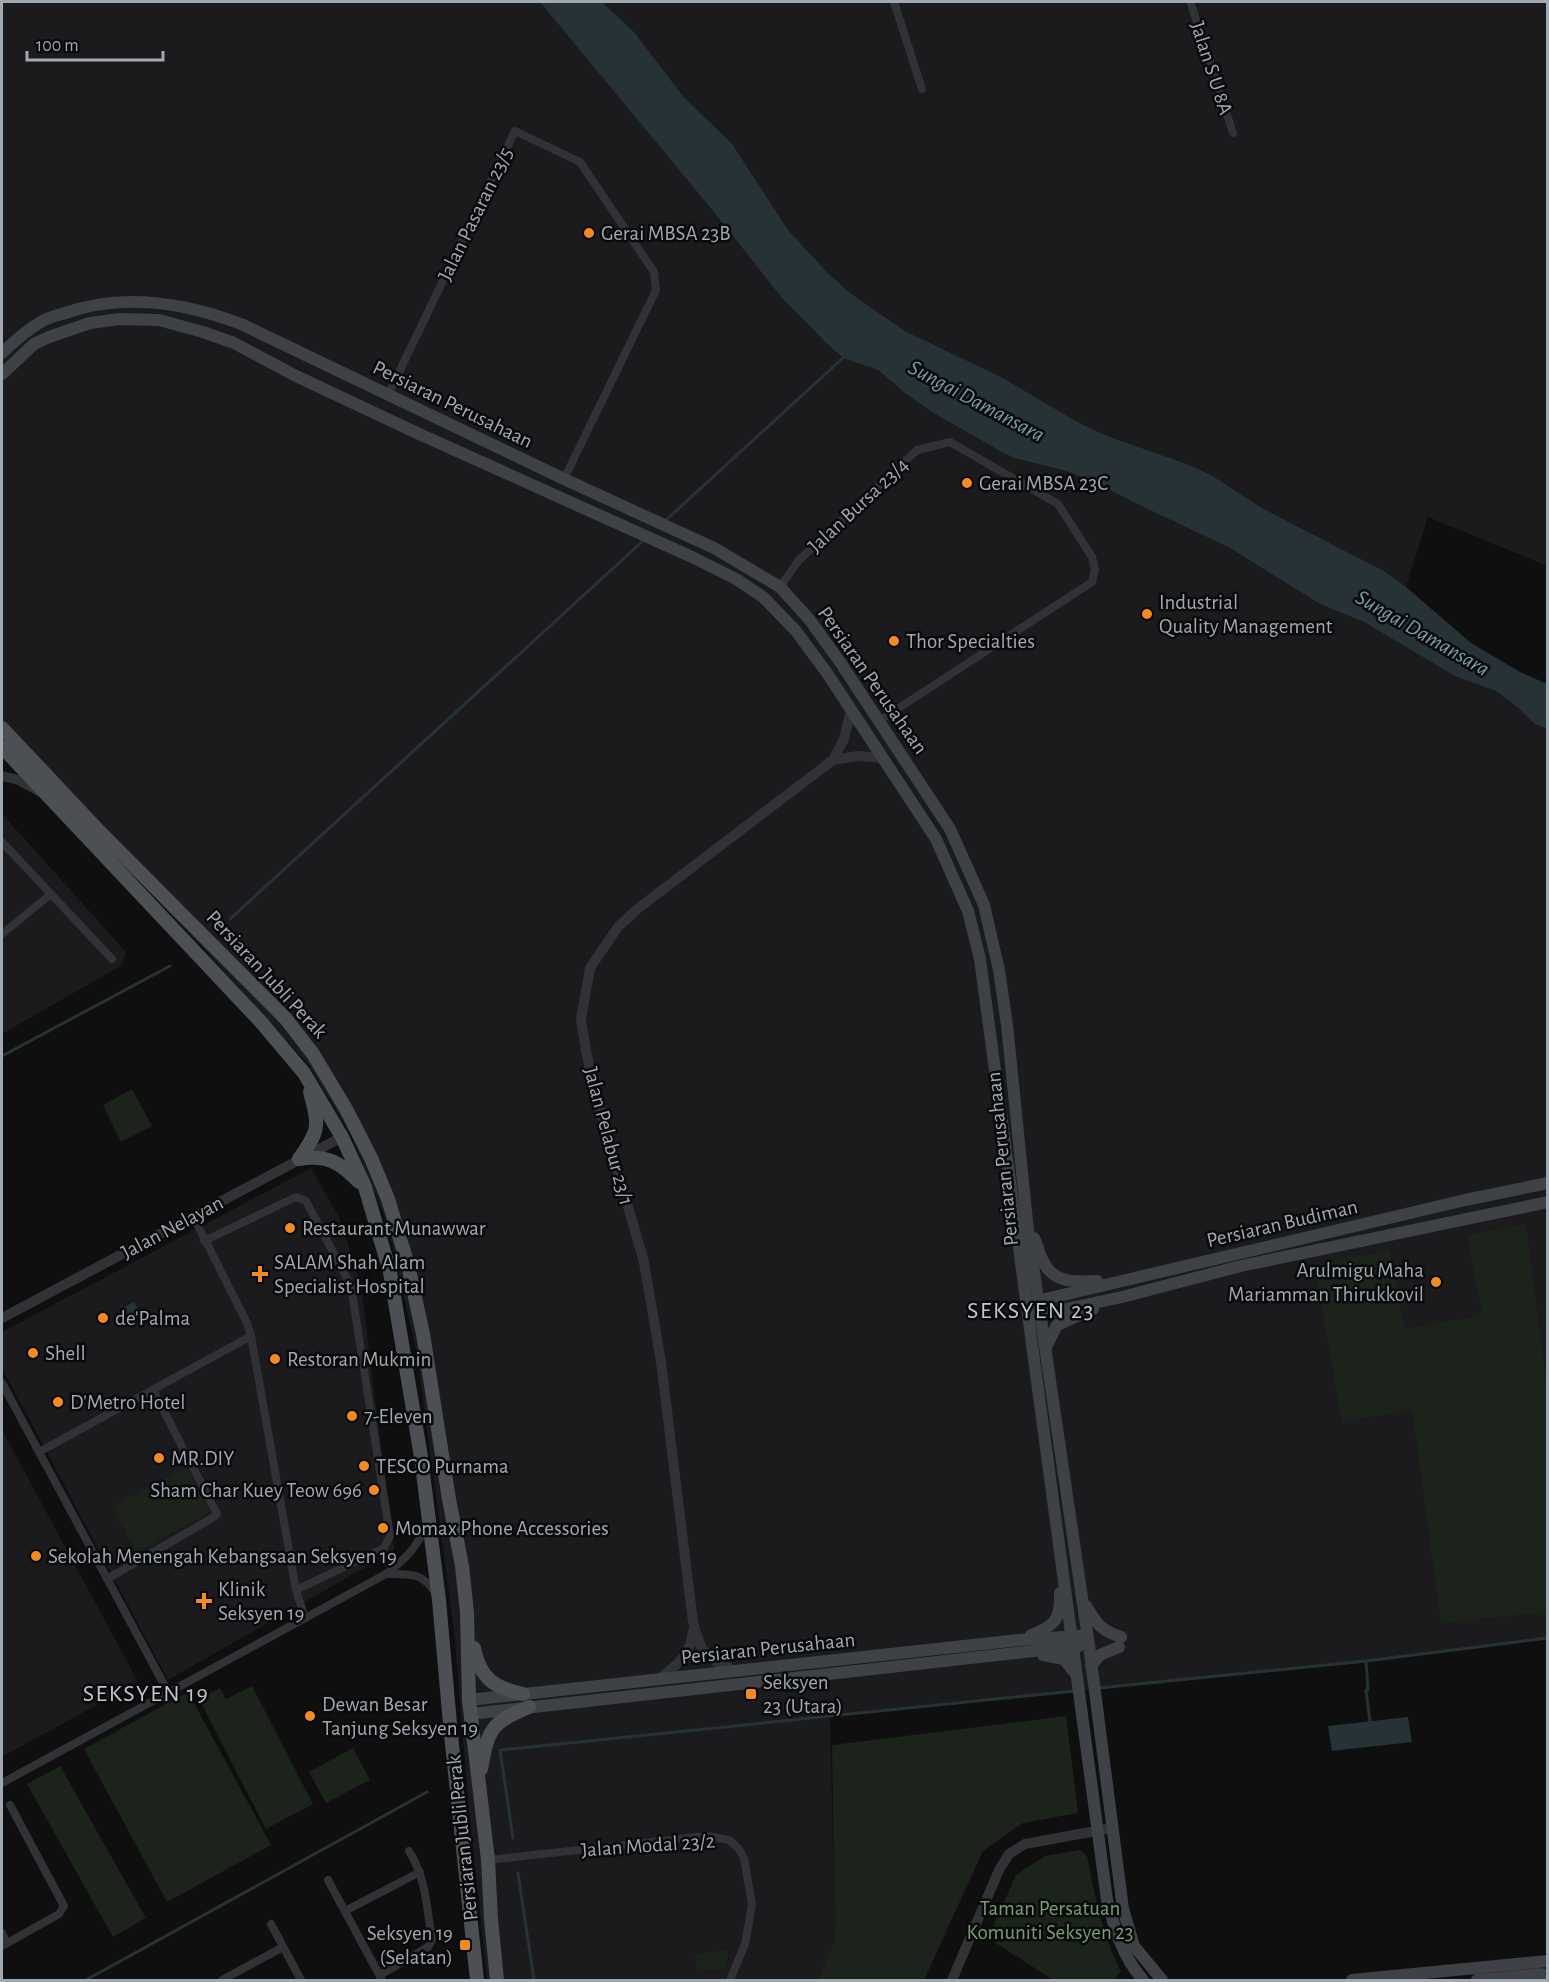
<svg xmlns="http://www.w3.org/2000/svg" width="1549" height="1982" viewBox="0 0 1549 1982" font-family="'Alegreya Sans',sans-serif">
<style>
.built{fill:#1b1b1d}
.green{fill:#1b231b}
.water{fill:#273236}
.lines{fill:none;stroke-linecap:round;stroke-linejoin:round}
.stream{stroke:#273236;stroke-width:3}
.minor{stroke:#303235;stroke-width:8}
.tertiary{stroke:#303235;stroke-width:10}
.secondary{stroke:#3e4145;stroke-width:12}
.primary{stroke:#4c4f54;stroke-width:14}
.poi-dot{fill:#f58a22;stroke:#0a0a0b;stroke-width:2}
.labels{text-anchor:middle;stroke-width:5;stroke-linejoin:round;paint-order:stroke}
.street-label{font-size:21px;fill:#a0a8b2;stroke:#0a0a0b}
.poi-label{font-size:21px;fill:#a0a8b2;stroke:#0a0a0b;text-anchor:start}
.park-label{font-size:21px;fill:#7a9d76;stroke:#0a0a0b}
.water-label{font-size:22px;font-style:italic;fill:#759dae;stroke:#0a0a0b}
.quarter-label{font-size:24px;letter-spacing:1.5px;fill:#c0c6ce;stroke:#0a0a0b}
</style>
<rect width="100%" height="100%" fill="#0f0f10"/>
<g class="built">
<path d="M2,2H540L713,211L782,298L825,342L843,358L878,370L906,394L932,412L1000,451L1014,458L1066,471L1097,483L1131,501L1230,548L1320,604L1366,623L1496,691L1517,707L1535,724L1547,729V1638L1366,1661L830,1716L835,1940L820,1980H487L469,1810L454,1630L417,1355L388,1225L351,1135L308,1064L205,950L2,737Z"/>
<path d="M602,2H1547V566L1428,517L1406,587L1384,571L1262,508L1211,475L1187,464L1110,437L1081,424L1001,377L905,331L850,293L828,273L788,230L733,145L683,96L634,32Z"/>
<path d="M2,814L126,952L122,965L2,1034Z"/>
<path d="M311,1168L340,1219L361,1285L394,1551L168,1680L2,1368V1332Z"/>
<path d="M2,1430L138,1682L2,1757Z"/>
</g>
<g class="green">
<path d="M132,1089L152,1126L121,1142L103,1105Z"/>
<path d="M1526,1224L1548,1396L1547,1612L1441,1623L1412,1410L1342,1422L1314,1265L1390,1250L1405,1329L1482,1315L1467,1235Z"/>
<path d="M186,1467L210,1512L136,1552L112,1507Z"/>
<path d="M252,1686L313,1804L266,1829L199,1699L220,1688L226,1699Z"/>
<path d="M188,1692L271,1845L167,1902L84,1749Z"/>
<path d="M1066,1716L1078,1813L1023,1823L983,1851L924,1980H818L835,1940L832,1745Z"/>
<path d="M353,1748L370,1780L326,1803L309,1772Z"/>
<path d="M60,1766L146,1918L113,1937L27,1784Z"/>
<path d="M1080,1850L1087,1856C1095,1896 1102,1936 1121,1971L1114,1980H1053L988,1938L1016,1875L1045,1856Z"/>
<path d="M728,1950L726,1969L697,1972L695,1954Z"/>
</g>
<g class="water">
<path d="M540,2H602L634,32L683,96L733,145L788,230L828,273L850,293L905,331L1001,377L1081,424L1110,437L1187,464L1211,475L1262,508L1384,571L1406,587L1471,643L1520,672L1547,684V729L1535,724L1517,707L1496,691L1455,676L1366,623L1320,604L1230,548L1131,501L1097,483L1066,471L1014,458L1000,451L932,412L906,394L878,370L843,358L825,342L782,298L713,211Z"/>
<path d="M134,1302L141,1315L127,1322L121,1309Z"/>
<path d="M1408,1717L1412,1742L1332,1751L1328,1726Z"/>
</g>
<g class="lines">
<g class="stream">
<path d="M665,521L844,357"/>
<path d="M230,919L645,539"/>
<path d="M2,1056L170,966"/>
<path d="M1366,1661L1368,1690H1366L1370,1722"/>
<path d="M1099,1688L1366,1661L1548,1638"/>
<path d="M513,1838L500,1750L1075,1691"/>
<path d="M518,1873L534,1980"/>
<path d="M86,1980L427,1792"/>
</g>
<g class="minor">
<path d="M894,2L922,89"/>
<path d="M1191,4L1233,133"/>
<path d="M388,395L515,131L580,162L654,272L656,290L564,479"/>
<path d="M780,587L799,560L917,450L950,442L1058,504L1092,557L1095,570L1092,582L879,721"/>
<path d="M2,842L112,959"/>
<path d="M2,934L51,894"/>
<path d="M193,1216L247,1323L251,1336L296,1590L305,1618"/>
<path d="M204,1241L296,1197L306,1201L351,1286L390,1536L384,1548L296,1590"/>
<path d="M2,1383L168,1692"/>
<path d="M39,1452L251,1336"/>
<path d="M386,1574C409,1574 423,1572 436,1594"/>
<path d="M107,1579L214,1517L217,1514L153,1390"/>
<path d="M2,1783L386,1574C409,1556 416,1548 428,1522"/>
<path d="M488,1860L707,1836L729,1840L739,1849L744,1858L752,1905L745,1944L730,1980"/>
<path d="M328,1880L382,1980"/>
<path d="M345,1911L420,1872"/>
<path d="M271,1924L301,1980"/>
<path d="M2,1933L7,1943"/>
<path d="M2,1946L59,1914L64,1906L10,1805"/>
<path d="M380,1975L428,1947L432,1940C427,1909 426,1878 409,1851"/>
<path d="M222,1980L283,1947"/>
</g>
<g class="tertiary">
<path d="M833,760L858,756L883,758"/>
<path d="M2,776L19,780L41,792"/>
<path d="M2,1318L342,1137"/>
<path d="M736,1671C705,1658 701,1654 693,1622L661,1362L644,1262L596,1096L586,1051L581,1019L590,968L618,927L636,910L833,760L844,739L851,709"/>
<path d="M659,1679C678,1664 690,1656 693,1631"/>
<path d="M952,1980L999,1870L1009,1854L1025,1844L1112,1828"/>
</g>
<g class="secondary">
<path d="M2,353C14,342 26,330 41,322C47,318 55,316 62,314C122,292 183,302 241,324L564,479L714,548L780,587L809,619L840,662L950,829L984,905L999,970L1007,1025L1028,1231L1089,1645L1123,1909L1134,1946L1162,1980"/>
<path d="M2,374L34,344L49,337L90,323L120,319L159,320L203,332L234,343L294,375L417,433L692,557L736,579L763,597L796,631L827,673L936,839L968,911L980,959L1107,1900C1115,1930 1123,1957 1143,1980"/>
<path d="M1034,1238C1038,1246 1039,1254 1043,1261C1053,1284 1077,1282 1097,1281"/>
<path d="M1033,1302L1465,1200L1548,1183"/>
<path d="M1033,1316L1122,1297L1241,1266L1548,1202"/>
<path d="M1046,1347L1057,1325L1093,1309"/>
<path d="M1086,1606C1097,1624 1100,1630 1121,1637"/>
<path d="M1031,1635C1055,1626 1061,1619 1060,1593"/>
<path d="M1043,1655L1064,1659L1075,1673"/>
<path d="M1091,1666L1100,1655L1119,1647"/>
<path d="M469,1700L1019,1640L1079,1636"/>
<path d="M471,1714L1079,1646"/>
<path d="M1352,1980L1548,1961"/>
<path d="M1477,1980L1539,1974L1548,1975"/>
</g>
<g class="primary">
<path d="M2,728L99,831L286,1019L313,1054L346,1109L371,1158L388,1199L408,1265L423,1334L449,1499L462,1566L467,1613L469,1700L488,1860L491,1919L497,1980"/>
<path d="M2,747L261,1022L304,1073L342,1137L365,1187L390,1272L421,1457L439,1600L451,1735L477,1980"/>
<path d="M299,1159C319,1131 320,1126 310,1092"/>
<path d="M299,1159C327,1154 341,1163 359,1182"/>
<path d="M474,1648C480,1678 494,1688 523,1694"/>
<path d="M481,1769C488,1730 491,1722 529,1707"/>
</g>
</g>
<g class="poi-dot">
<circle cx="589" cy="233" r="6"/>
<circle cx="967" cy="483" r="6"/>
<circle cx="1147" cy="614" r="6"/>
<circle cx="894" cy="641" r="6"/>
<circle cx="290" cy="1228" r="6"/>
<path d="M257 1265h6v6h6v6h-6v6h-6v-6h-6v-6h6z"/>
<circle cx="1436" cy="1282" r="6"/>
<circle cx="103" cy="1318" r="6"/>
<circle cx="33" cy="1353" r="6"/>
<circle cx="275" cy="1359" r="6"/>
<circle cx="58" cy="1402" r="6"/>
<circle cx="352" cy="1416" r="6"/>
<circle cx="159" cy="1458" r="6"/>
<circle cx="364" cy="1466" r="6"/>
<circle cx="374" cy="1490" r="6"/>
<circle cx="383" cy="1528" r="6"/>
<circle cx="36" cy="1556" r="6"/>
<path d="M201 1592h6v6h6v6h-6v6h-6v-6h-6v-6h6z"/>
<rect x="745" y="1688" width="12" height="12" rx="3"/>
<circle cx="310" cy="1716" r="6"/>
<rect x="459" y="1939" width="12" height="12" rx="3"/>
</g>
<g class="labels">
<g class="street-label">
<text transform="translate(1212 68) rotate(72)" y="7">Jalan S U 8A</text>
<text transform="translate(475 214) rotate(-64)" y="7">Jalan Pasaran 23/5</text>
<text transform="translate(453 404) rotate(26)" y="7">Persiaran Perusahaan</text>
<text transform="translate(858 505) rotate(-43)" y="7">Jalan Bursa 23/4</text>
<text transform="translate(873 680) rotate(55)" y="7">Persiaran Perusahaan</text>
<text transform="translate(267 974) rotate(47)" y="7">Persiaran Jubli Perak</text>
<text transform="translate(609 1136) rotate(75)" y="7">Jalan Pelabur 23/1</text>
<text transform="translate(1002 1159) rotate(-96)" y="7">Persiaran Perusahaan</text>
<text transform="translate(1282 1223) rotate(-13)" y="7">Persiaran Budiman</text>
<text transform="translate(172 1227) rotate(-28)" y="7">Jalan Nelayan</text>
<text transform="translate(768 1648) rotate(-6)" y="7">Persiaran Perusahaan</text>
<text transform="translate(462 1838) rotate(-96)" y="7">Persiaran Jubli Perak</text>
<text transform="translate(648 1845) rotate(-4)" y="7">Jalan Modal 23/2</text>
</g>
<g class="poi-label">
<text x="601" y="240">Gerai MBSA 23B</text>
<text x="979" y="490">Gerai MBSA 23C</text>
<text x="1159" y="609">Industrial<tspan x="1159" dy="24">Quality Management</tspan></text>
<text x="906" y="648">Thor Specialties</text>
<text x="302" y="1235">Restaurant Munawwar</text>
<text x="274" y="1269">SALAM Shah Alam<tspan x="274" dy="24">Specialist Hospital</tspan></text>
<text x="1424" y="1277" text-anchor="end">Arulmigu Maha<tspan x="1424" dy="24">Mariamman Thirukkovil</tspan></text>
<text x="115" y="1325">de'Palma</text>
<text x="45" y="1360">Shell</text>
<text x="287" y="1366">Restoran Mukmin</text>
<text x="70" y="1409">D'Metro Hotel</text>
<text x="364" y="1423">7-Eleven</text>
<text x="171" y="1465">MR.DIY</text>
<text x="376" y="1473">TESCO Purnama</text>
<text x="362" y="1497" text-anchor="end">Sham Char Kuey Teow 696</text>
<text x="395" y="1535">Momax Phone Accessories</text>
<text x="48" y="1563">Sekolah Menengah Kebangsaan Seksyen 19</text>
<text x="218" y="1596">Klinik<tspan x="218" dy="24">Seksyen 19</tspan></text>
<text x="763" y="1689">Seksyen<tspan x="763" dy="24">23 (Utara)</tspan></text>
<text x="322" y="1711">Dewan Besar<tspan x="322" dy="24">Tanjung Seksyen 19</tspan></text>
<text x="453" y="1940" text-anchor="end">Seksyen 19<tspan x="453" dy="24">(Selatan)</tspan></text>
</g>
<g class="park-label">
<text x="1050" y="1915">Taman Persatuan<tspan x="1050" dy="24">Komuniti Seksyen 23</tspan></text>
</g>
<g class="water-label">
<text transform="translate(977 400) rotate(28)" y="8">Sungai Damansara</text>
<text transform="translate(1423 632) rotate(30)" y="8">Sungai Damansara</text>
</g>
<g class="quarter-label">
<text x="1031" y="1318">SEKSYEN 23</text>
<text x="146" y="1701">SEKSYEN 19</text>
</g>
</g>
<rect width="1549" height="1982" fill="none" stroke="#a0a8b2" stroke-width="6"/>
<path d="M27 51v9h136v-9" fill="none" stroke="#a0a8b2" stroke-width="3"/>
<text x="36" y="51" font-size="18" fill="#a0a8b2" stroke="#0a0a0b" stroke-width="4.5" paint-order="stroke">100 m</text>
</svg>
